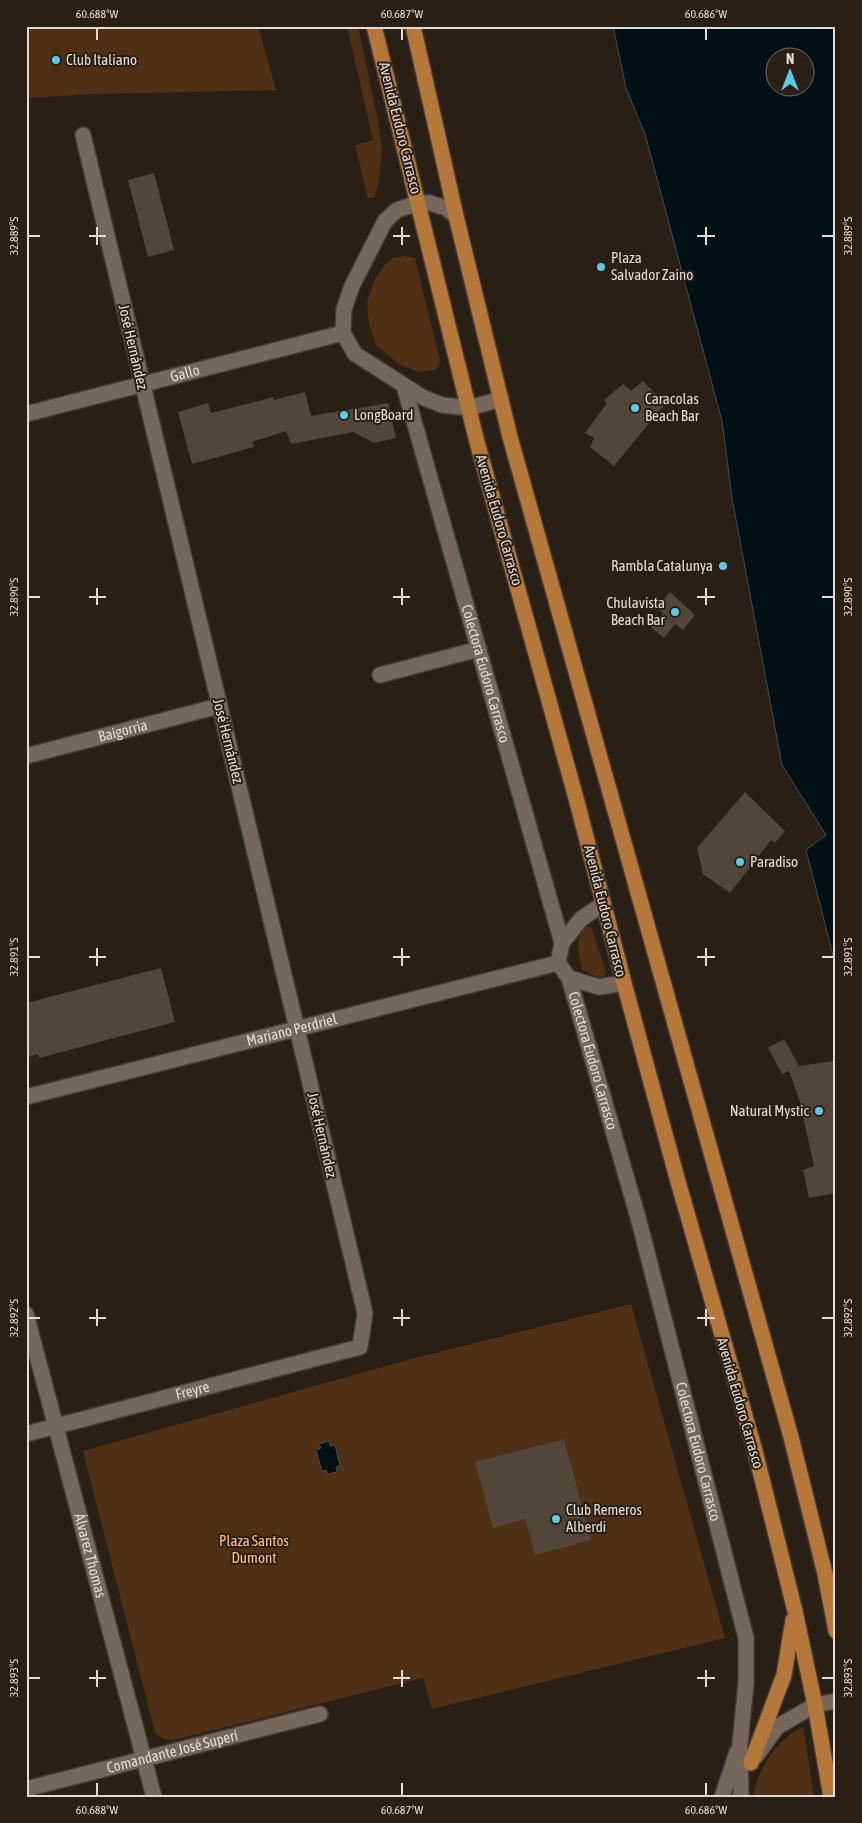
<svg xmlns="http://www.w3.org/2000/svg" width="862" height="1823" viewBox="0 0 862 1823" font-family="'Asap Condensed',sans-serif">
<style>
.built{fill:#342315}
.green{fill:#4f3014}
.water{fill:#021116;stroke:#454d4f;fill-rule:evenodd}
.building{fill:#52453a}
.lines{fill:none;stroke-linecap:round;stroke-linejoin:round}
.minor-casing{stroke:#453a34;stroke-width:18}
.major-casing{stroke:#453a34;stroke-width:18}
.minor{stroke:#75675c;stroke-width:15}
.major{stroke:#b6783a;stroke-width:15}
.ticks{fill:none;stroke:#e2dad3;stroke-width:2}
.poi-dot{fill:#5bc8e7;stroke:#2a1f15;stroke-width:2}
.labels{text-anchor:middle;stroke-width:4;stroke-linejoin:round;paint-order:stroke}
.poi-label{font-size:15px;fill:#e2dad3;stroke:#2a1f15;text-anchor:start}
.street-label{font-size:15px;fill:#e2dad3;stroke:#2a1f15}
.park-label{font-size:15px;fill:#fbbf8d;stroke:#2a1f15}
.neatline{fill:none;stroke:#e2dad3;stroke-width:2}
.ticks-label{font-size:12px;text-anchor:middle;fill:#e2dad3}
</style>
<rect width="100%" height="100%" fill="#2a1f15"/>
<path class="built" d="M26,1011L40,1063L26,1067Z"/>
<g class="green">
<path d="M26,26H258L276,90L93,94L26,98Z"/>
<path d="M347,26H358L378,121L382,148L379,181L374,197L368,198L355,145L373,140Z"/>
<path d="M405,256L415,258L440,360L436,370L418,372L399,364L376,345L369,324L367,302L374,281L385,264L393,258Z"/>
<path d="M587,927H591L606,972L605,976C597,979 589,973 582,969C579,955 573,937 587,927Z"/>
<path d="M631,1304L725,1638L432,1709L423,1678L177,1739L165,1740L155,1733L83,1451L415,1358Z"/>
<path d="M803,1726L814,1797H753C759,1766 775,1742 803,1726Z"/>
</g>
<g class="water">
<path d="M613,26H836V967L806,850L826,835L782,765L732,498L722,421L645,134L626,88ZM774,58H804V88H774Z"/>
<path d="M329,1441L330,1446L335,1445L340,1466L336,1467L337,1472L328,1474L326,1470L322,1471L316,1450L321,1448L319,1444Z"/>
</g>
<g class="building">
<path d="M154,173L174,250L148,257L128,180Z"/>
<path d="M643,381L665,404L614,466L590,447L594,438L585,433L607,403L604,400L623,384L631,391Z"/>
<path d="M305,392L311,416L388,403L396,438L374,443L353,432L291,444L286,431L252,442L254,447L192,464L178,412L208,403L211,413L273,397L274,400Z"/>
<path d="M670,592L695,615L683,630L675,624L664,638L651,628L663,613L657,608Z"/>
<path d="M745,792L785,831L775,843L771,840L730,893L703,874L697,848Z"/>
<path d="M161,968L175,1022L39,1058L38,1054L26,1057V1003Z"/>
<path d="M784,1039L799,1066L833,1061L836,1074V1193L809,1198L803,1170L814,1166L799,1099L789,1071L782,1074L768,1048Z"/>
<path d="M564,1439L591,1540L535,1555L525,1519L493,1528L475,1462Z"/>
</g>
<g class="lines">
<defs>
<g id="minor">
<path d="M456,216L446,208L430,203H419L397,210L385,221L352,286L344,309L343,333L355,354L424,398L442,405L469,408L501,399"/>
<path id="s1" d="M404,386L562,943L558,963L569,978L639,1221L746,1638V1683L740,1744L741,1797"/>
<path id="s2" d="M26,414L343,333"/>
<path d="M380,675L479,649"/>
<path id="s3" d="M26,756L219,706"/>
<path d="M562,943L581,919L603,904"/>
<path d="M569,978L599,987L624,983"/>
<path id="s4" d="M26,1097L558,963"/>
<path id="s5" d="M26,1314L154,1797"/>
<path id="s6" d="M26,1434L360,1347L365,1313L83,135"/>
<path d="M756,1756L777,1727L815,1705L836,1701"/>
<path id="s7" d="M26,1789L320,1714"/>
<path d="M722,1797L737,1752"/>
</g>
<g id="major">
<path d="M374,26L477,442L576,798L624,983L677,1178L754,1447L795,1611L815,1705L831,1797"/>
<path d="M413,26L456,216L510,437L791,1437L825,1574L836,1631"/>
<path d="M751,1763L784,1675L793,1620"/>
</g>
</defs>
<use href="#minor" class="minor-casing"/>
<use href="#major" class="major-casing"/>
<use href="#minor" class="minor"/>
<use href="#major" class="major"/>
</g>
<path class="ticks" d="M97,28V40M402,28V40M706,28V40M97,227V245M402,227V245M706,227V245M28,236H40M89,236H106M393,236H410M697,236H715M822,236H834M97,588V605M402,588V605M706,588V605M28,597H40M89,597H106M393,597H410M697,597H715M822,597H834M97,948V966M402,948V966M706,948V966M28,957H40M89,957H106M393,957H410M697,957H715M822,957H834M97,1309V1326M402,1309V1326M706,1309V1326M28,1318H40M89,1318H106M393,1318H410M697,1318H715M822,1318H834M97,1670V1687M402,1670V1687M706,1670V1687M28,1678H40M89,1678H106M393,1678H410M697,1678H715M822,1678H834M97,1783V1796M402,1783V1796M706,1783V1796"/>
<g class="poi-dot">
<circle cx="56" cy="60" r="5"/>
<circle cx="601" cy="267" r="5"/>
<circle cx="635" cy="408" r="5"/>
<circle cx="344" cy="415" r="5"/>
<circle cx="723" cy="566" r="5"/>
<circle cx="675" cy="612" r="5"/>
<circle cx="740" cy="862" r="5"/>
<circle cx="819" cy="1111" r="5"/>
<circle cx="556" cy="1519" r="5"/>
</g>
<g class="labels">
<g class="poi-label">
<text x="66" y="65">Club Italiano</text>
<text x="611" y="263">Plaza<tspan x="611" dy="17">Salvador Zaino</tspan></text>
<text x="645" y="404">Caracolas<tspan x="645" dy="17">Beach Bar</tspan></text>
<text x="354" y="420">LongBoard</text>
<text x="713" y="571" text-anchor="end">Rambla Catalunya</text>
<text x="665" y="608" text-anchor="end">Chulavista<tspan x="665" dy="17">Beach Bar</tspan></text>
<text x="750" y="867">Paradiso</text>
<text x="809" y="1116" text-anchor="end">Natural Mystic</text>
<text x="566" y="1515">Club Remeros<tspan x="566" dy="17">Alberdi</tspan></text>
</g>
<g class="street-label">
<text transform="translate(400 128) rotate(76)" y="5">Avenida Eudoro Carrasco</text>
<text transform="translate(133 347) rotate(77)" y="5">José Hernández</text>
<text dy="5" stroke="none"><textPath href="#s2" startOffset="164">Gallo</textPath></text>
<text transform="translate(499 520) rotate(74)" y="5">Avenida Eudoro Carrasco</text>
<text dy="5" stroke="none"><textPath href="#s1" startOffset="299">Colectora Eudoro Carrasco</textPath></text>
<text dy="5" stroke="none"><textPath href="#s3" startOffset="100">Baigorria</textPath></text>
<text transform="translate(228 741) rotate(76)" y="5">José Hernández</text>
<text transform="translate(605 911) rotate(76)" y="5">Avenida Eudoro Carrasco</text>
<text dy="5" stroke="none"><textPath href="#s4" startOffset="274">Mariano Perdriel</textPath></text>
<text dy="5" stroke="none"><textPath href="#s1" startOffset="704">Colectora Eudoro Carrasco</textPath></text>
<text transform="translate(322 1135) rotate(77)" y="5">José Hernández</text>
<text dy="5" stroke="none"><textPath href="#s6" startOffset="172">Freyre</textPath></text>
<text transform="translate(740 1403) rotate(74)" y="5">Avenida Eudoro Carrasco</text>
<text dy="5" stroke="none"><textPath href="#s1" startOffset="1109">Colectora Eudoro Carrasco</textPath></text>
<text dy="5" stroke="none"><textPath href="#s5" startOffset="250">Álvarez Thomas</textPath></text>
<text dy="5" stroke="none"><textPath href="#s7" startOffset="151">Comandante José Superí</textPath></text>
</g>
<g class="park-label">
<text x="254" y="1546">Plaza Santos<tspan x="254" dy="17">Dumont</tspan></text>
</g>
</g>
<rect width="862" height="1823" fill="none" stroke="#2a1f15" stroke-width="55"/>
<g transform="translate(790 72)"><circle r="24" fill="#2a1f15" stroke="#746a61"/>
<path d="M0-4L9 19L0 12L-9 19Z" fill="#5bc8e7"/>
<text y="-8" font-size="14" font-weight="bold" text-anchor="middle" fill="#e2dad3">N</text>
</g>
<rect x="28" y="28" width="806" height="1768" class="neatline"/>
<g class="ticks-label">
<text x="97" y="18">60.688°W</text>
<text x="402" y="18">60.687°W</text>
<text x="706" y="18">60.686°W</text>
<text transform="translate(14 236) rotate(-90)" y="4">32.889°S</text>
<text transform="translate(848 236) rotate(-90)" y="4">32.889°S</text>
<text transform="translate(14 597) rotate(-90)" y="4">32.890°S</text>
<text transform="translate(848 597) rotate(-90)" y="4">32.890°S</text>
<text transform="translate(14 957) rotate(-90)" y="4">32.891°S</text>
<text transform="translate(848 957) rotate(-90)" y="4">32.891°S</text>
<text transform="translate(14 1318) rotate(-90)" y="4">32.892°S</text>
<text transform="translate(848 1318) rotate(-90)" y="4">32.892°S</text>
<text transform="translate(14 1678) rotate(-90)" y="4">32.893°S</text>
<text transform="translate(848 1678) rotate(-90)" y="4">32.893°S</text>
<text x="97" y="1814">60.688°W</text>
<text x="402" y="1814">60.687°W</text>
<text x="706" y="1814">60.686°W</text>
</g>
</svg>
